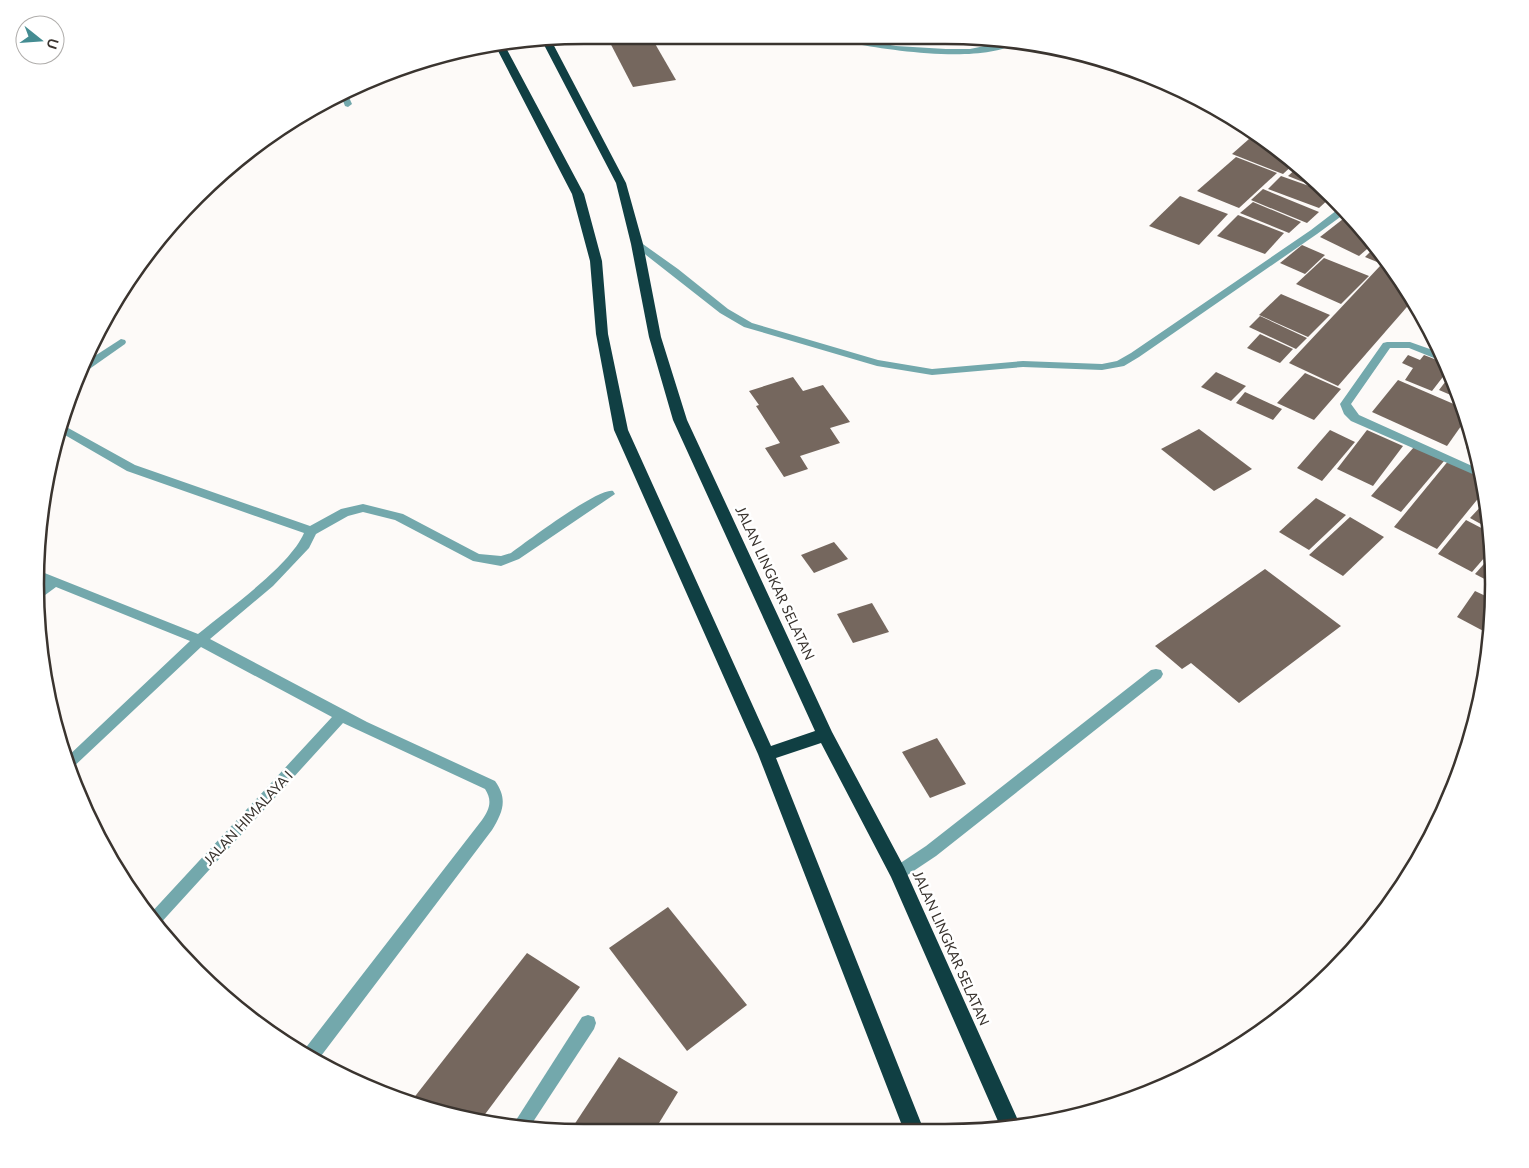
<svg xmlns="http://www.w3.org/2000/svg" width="1529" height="1168" viewBox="0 0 1529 1168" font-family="Lato,sans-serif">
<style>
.building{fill:#75675e}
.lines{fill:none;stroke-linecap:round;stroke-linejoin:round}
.lane{fill:#73a8ac;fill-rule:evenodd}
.street{fill:#73a8ac;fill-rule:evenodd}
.highway{fill:#103f43;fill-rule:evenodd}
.labels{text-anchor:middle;stroke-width:5;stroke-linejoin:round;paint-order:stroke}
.street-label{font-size:14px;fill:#3a342f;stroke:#fff}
.rim{fill:none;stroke:#3a342f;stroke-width:2.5}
</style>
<rect width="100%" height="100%" fill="#fdfaf8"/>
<g class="building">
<path d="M606,35H650L676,80L633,87Z"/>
<path d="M1249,139L1283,152L1295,163L1283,174L1232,154Z"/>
<path d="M1236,157L1277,173L1239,208L1197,191Z"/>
<path d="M1298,167L1323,189V190L1288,176Z"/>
<path d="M1281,176L1326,192L1331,197L1319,208L1268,189Z"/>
<path d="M1263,189L1319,212L1307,223L1251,200Z"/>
<path d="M1180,196L1228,214L1199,245L1149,226Z"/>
<path d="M1253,202L1301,222L1289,233L1240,213Z"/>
<path d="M1238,215L1284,233L1265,254L1217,236Z"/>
<path d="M1343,219L1362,227L1374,243L1359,256L1320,237Z"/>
<path d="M1302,245L1325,255L1305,274L1280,263Z"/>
<path d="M1376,246L1394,269L1365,257Z"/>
<path d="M1324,258L1369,276L1341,304L1296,284Z"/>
<path d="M1380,266L1396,272L1413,300L1338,386L1289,363Z"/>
<path d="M1281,294L1330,315L1308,337L1259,315Z"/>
<path d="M1260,316L1307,338L1296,349L1249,327Z"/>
<path d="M1260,334L1293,349L1280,363L1247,348Z"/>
<path d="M1408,355L1420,360L1424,355L1447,364L1449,369L1432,391L1405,380L1413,368L1402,363Z"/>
<path d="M1216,372L1246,386L1231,401L1201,387Z"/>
<path d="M1305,373L1341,389L1314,420L1277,403Z"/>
<path d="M1452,373V374L1460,399L1439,390Z"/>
<path d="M793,377L803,391L823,385L850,422L830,428L840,443L800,456L808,469L784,477L765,448L780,443L756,406L759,405L749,391Z"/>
<path d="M1398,380L1463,408L1466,419L1447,446L1372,412Z"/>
<path d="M1245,392L1282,409L1273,420L1236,403Z"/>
<path d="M1199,429L1252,469L1214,491L1161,449Z"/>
<path d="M1330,430L1355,442L1322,481L1297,468Z"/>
<path d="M1367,430L1403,446L1373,486L1337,469Z"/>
<path d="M1472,439L1475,448L1476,453L1466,448Z"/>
<path d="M1414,447L1444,461L1401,512L1371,496Z"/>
<path d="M1449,460L1484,477L1485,490L1437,549L1394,527Z"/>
<path d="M1316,498L1346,515L1309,550L1279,532Z"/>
<path d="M1486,501L1488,528L1470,518Z"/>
<path d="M1350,517L1384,537L1343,576L1309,555Z"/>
<path d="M1466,520L1489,532L1491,550L1472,572L1438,554Z"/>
<path d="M834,542L848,559L814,573L801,555Z"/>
<path d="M1491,556L1494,584L1475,574Z"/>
<path d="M1265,569L1341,626L1239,703L1191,663L1182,669L1155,646Z"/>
<path d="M1475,591L1492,599L1489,634L1457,617Z"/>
<path d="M872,603L889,632L853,643L837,614Z"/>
<path d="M937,738L966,784L930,798L902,752Z"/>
<path d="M668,907L747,1005L687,1051L609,948Z"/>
<path d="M527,953L580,987L480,1121L409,1104Z"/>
<path d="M619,1057L678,1092L656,1128H572Z"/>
</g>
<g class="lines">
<g class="lane">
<path d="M823,36H838L896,46L946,49H970L1009,41L1017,42C986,64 894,51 856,44C846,42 831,42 823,36Z"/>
<path d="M347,93L352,104L348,107L345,106L341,96Z"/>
</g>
<g class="street">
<path d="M1341,207L1347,212L1317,234L1139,357L1124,366L1102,370L1023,367L932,375L877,366L744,327L720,313L632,244L637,241L640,242L678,269L728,309L752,323L878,360L932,369L1023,361L1102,364L1117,361L1131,353L1311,230Z"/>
<path d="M121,339L125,340L126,342L125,344L88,370L83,371L87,361Z"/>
<path d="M1387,342H1410L1441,353L1445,361L1439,360L1409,348H1390L1351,404L1359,415L1481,470L1484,479L1351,421L1344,414L1340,404L1383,343Z"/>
<path d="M61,424L135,465L310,526L341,509L363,504L403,514L479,554L501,556L511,553C526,542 599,487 613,491L615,494L519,559L501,566L473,561L395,520L363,512L348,516L316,534L309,548L273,586L210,639L367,722L495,781C508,799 503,812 492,830L318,1060L303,1052L304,1050L482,820C489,810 493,801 485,789L343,723L158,926L149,915L332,717L201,647L69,771L65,759L190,641L56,587L37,601L36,590L45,583L36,579L37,570L198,634C227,610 290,566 304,533L127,471L58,431Z"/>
<path d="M1156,669L1161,670L1163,674L1161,678L936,856L903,878L898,880L893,878L891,873L893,868L926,846L1151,670Z"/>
<path d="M588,1015L594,1017L596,1023L594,1029L529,1128H511L582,1017Z"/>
</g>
<path class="highway" d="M551,40L626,183L643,244L661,337L687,420L832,732L904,867L1021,1127L1001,1128L891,877L821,743L776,758L923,1128H903L758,754L614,430L596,334L590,261L572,194L496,47L505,46L584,194L602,261L608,334L628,430L771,746L815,731L673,420L649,337L631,244L616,183L542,41Z"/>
</g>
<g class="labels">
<g class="street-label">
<text transform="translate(775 583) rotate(65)" y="5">JALAN LINGKAR SELATAN</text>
<text transform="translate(248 818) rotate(-47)" y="5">JALAN HIMALAYA I</text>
<text transform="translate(951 948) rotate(66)" y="5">JALAN LINGKAR SELATAN</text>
</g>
</g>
<path d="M0 0H1529V1168H0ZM584 44H945A540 540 0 0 1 1485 584V584A540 540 0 0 1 945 1124H584A540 540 0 0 1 44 584V584A540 540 0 0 1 584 44Z" fill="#fff" fill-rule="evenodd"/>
<path class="rim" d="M584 44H945A540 540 0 0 1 1485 584V584A540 540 0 0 1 945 1124H584A540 540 0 0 1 44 584V584A540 540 0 0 1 584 44Z"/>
<g transform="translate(40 40) rotate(107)"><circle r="24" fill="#ffffff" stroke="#b0aeac"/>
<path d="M0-4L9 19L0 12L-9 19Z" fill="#448c92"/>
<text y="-8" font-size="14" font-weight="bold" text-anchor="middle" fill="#3a342f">U</text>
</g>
</svg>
